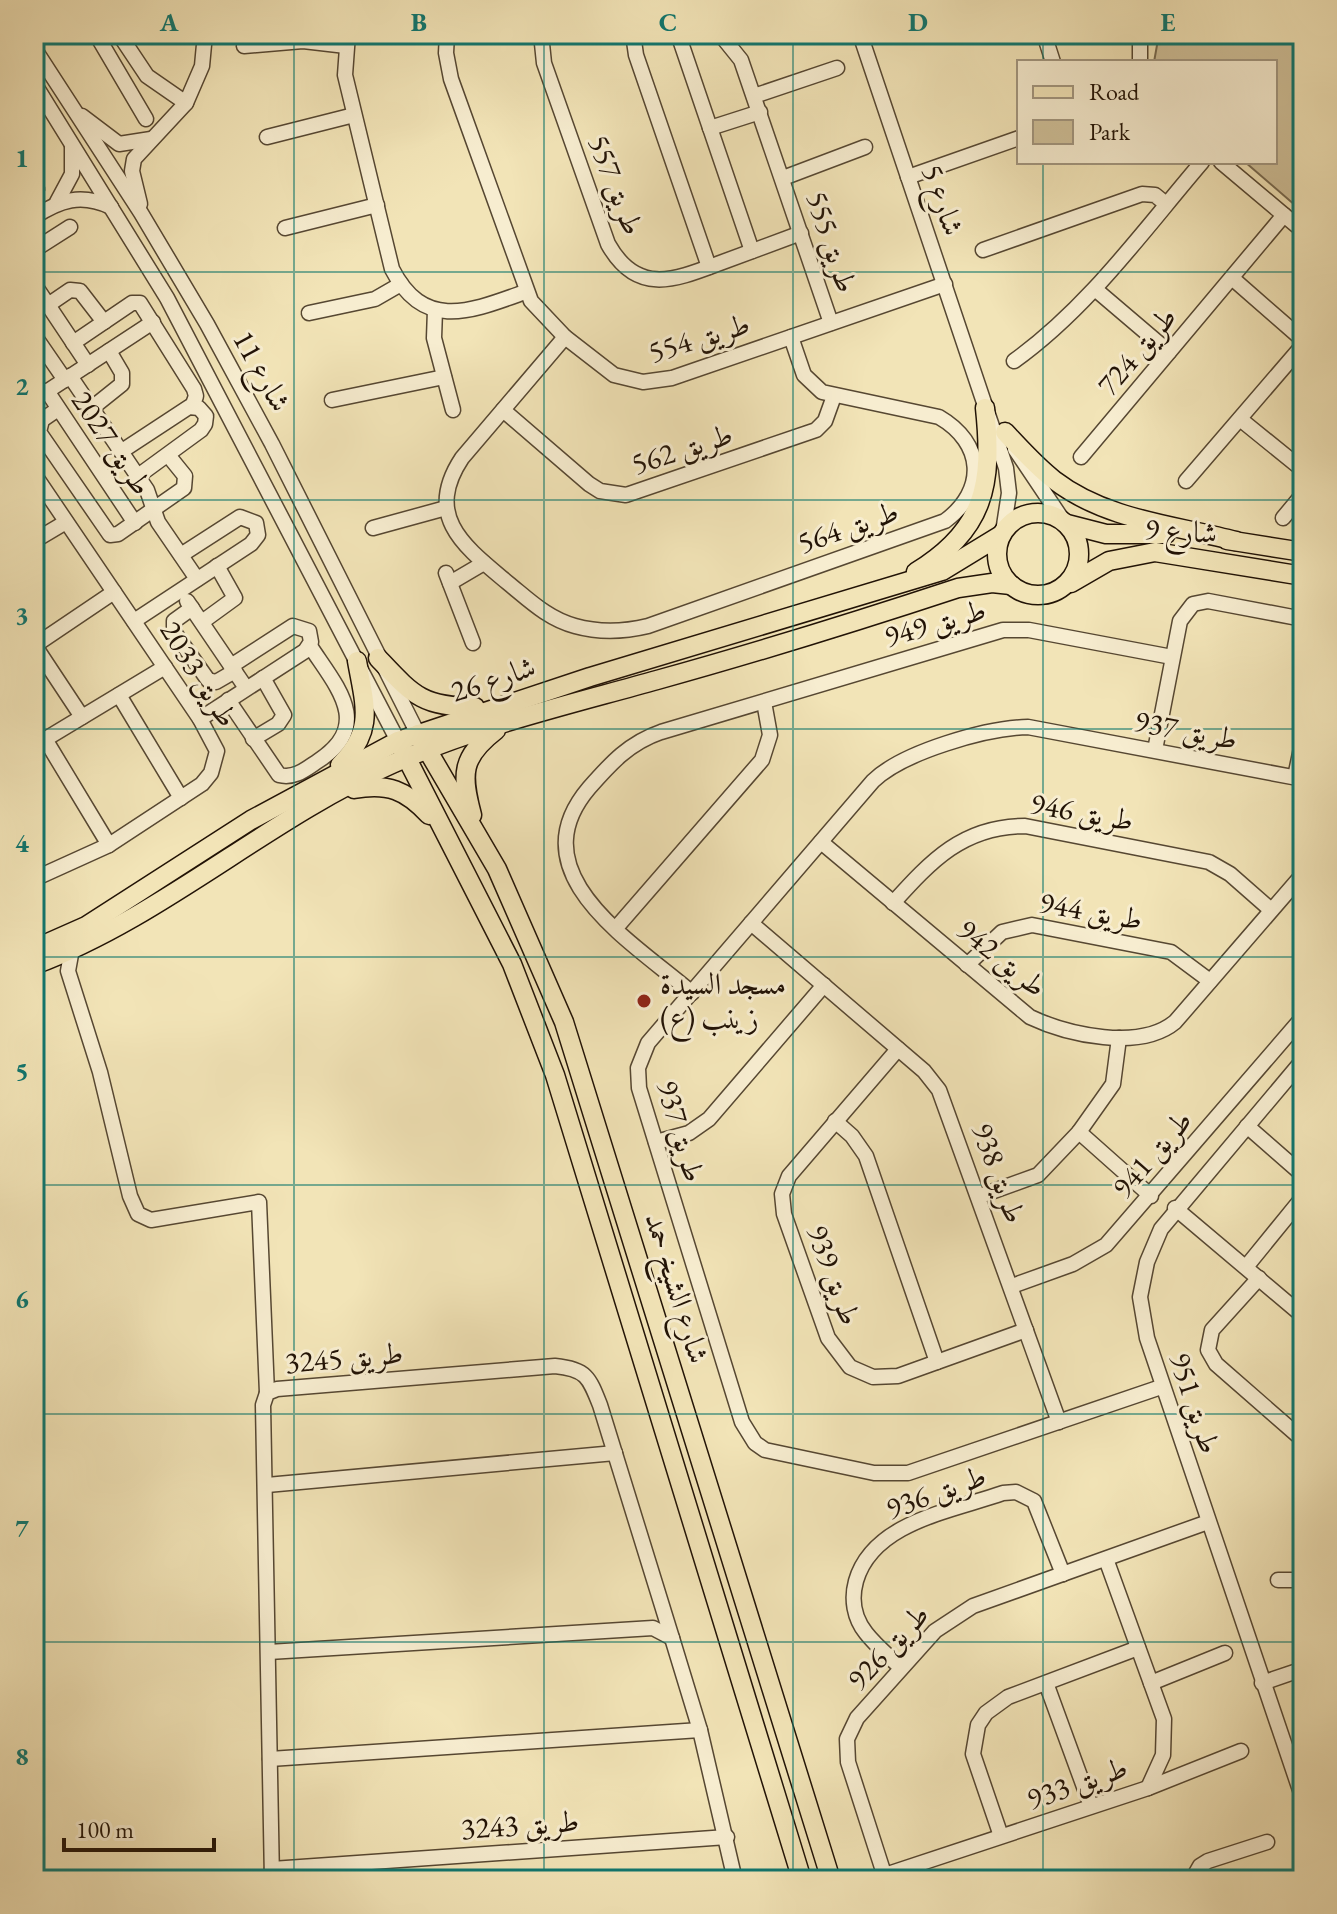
<svg xmlns="http://www.w3.org/2000/svg" width="1337" height="1914" viewBox="0 0 1337 1914" font-family="'EB Garamond',Amiri,serif">
<style>
.green{fill:#cfc099;stroke:#786a50;stroke-width:2}
.lines{fill:none;stroke-linecap:round;stroke-linejoin:round}
.minor-casing{stroke:#564732;stroke-width:17}
.major-casing{stroke:#221306;stroke-width:21}
.minor{stroke:#f7edd0;stroke-width:14}
.major{stroke:#f2e4b7;stroke-width:18}
.grid{fill:none;stroke:#0f766e;stroke-width:2;stroke-opacity:0.55}
.poi-dot{fill:#8f2418;stroke:#f7edd0;stroke-width:3}
.labels{text-anchor:middle;stroke-width:6;stroke-linejoin:round;paint-order:stroke}
.street-label{font-size:30px;fill:#221306;stroke:#f7edd0}
.poi-label{font-size:30px;fill:#221306;stroke:#f7edd0;text-anchor:start}
.neatline{fill:none;stroke:#0f766e;stroke-width:3}
.grid-label{font-size:26px;text-anchor:middle;font-weight:bold;fill:#0f766e}
</style>
<rect width="100%" height="100%" fill="#f2e4b7"/>
<filter id="stains"><feTurbulence type="fractalNoise" baseFrequency=".0025" numOctaves="4"/><feColorMatrix values="0 0 0 0 .2 0 0 0 0 .09 0 0 0 0 .02 0 0 0 .5 -.17"/></filter>
<radialGradient id="worn" r=".72"><stop offset=".6" stop-color="#630" stop-opacity="0"/><stop offset="1" stop-color="#630" stop-opacity=".3"/></radialGradient>
<path class="green" d="M1159,34H1303V212L1245,162H1275V62H1154Z"/>
<g class="lines">
<defs>
<g id="minor">
<path d="M96,34L146,119"/>
<path d="M119,34L147,76L186,103"/>
<path d="M348,34L345,75L392,269C424,332 472,311 525,292"/>
<path d="M447,34L446,53L451,79L531,301L565,337L614,375L643,382L672,378L945,284"/>
<path d="M541,34L544,63L608,244C637,296 675,280 720,263C747,253 774,243 801,233"/>
<path d="M633,34L636,55L709,267"/>
<path d="M678,34L752,251"/>
<path d="M720,34L741,60L831,323"/>
<path d="M860,34L1006,468L1009,493L1003,532"/>
<path d="M1044,34L1053,62"/>
<path d="M1136,34L1140,42V62"/>
<path d="M244,46L303,41L346,46"/>
<path d="M34,48L141,213L207,324L272,444L418,734"/>
<path d="M34,83L167,298L398,741"/>
<path d="M754,96L837,68"/>
<path d="M82,116L119,144L151,139"/>
<path d="M710,128L760,112"/>
<path d="M267,137L354,115"/>
<path d="M1221,162L1303,231"/>
<path d="M908,177L1019,138"/>
<path d="M783,178L865,147"/>
<path d="M34,185L37,189"/>
<path d="M57,202L72,174V147"/>
<path d="M140,204L132,171L134,159L186,103L202,66L205,34"/>
<path d="M34,217C60,200 81,193 111,207"/>
<path d="M285,228L377,205"/>
<path d="M34,250L70,227"/>
<path d="M983,250L1142,194L1155,195L1166,204"/>
<path d="M1232,278L1303,340"/>
<path d="M34,284L88,365"/>
<path d="M1095,289L1169,352"/>
<path d="M48,305L70,290L80,291L104,322"/>
<path d="M435,310L434,338L453,410"/>
<path d="M309,313L375,299L401,284"/>
<path d="M34,335L65,380"/>
<path d="M565,337L462,458C423,517 465,547 508,583C529,600 548,619 575,626C600,633 623,632 648,626L945,521C987,490 984,443 939,417L822,392L804,375L791,337"/>
<path d="M73,343L132,303H140L194,389L196,396L192,407"/>
<path d="M1014,361C1088,308 1143,231 1202,162"/>
<path d="M70,376L147,490L158,522L197,579"/>
<path d="M47,391L135,523"/>
<path d="M34,400L153,322"/>
<path d="M332,400L444,377"/>
<path d="M92,408L122,384V373L109,351"/>
<path d="M58,409L42,420L39,432L110,535L118,534L184,488L185,476L168,455"/>
<path d="M503,410L589,484L600,491L626,495L816,430L825,421L834,396"/>
<path d="M1240,419L1303,470"/>
<path d="M1015,449L1062,519"/>
<path d="M122,451L189,407L199,408L206,416L205,424L201,430L138,476"/>
<path d="M1081,457L1284,215"/>
<path d="M34,474L200,719L217,751L211,773L202,784L109,845L34,879"/>
<path d="M1186,481L1303,345"/>
<path d="M1283,518L1303,494"/>
<path d="M373,528L446,508"/>
<path d="M34,541L66,522"/>
<path d="M446,573L473,643"/>
<path d="M450,583L484,563"/>
<path d="M187,601L246,688"/>
<path d="M192,608L174,621V632L208,680L216,682L235,671"/>
<path d="M134,621L251,544L258,535L256,523L240,517L181,555"/>
<path d="M202,622L235,598L217,566"/>
<path d="M34,646L114,592"/>
<path d="M35,646L82,717"/>
<path d="M119,695L181,798"/>
<path d="M228,700L279,775C295,779 306,769 318,761C374,725 336,686 310,646"/>
<path d="M200,719L305,651L311,642L309,631L293,626L231,666"/>
<path d="M45,739L109,845"/>
<path d="M253,739L278,724L284,715L263,678"/>
<path d="M34,746L165,667"/>
<path d="M1155,750L1180,621L1193,604L1208,601L1303,619"/>
<path d="M1295,777L1303,739"/>
<path d="M821,842L1030,1017C1068,1035 1140,1051 1175,1022L1303,874"/>
<path d="M893,903C931,861 963,826 1025,826L1209,862L1230,874L1271,910"/>
<path d="M751,923L924,1071L939,1090L1059,1422"/>
<path d="M616,928L762,760L770,735L764,702"/>
<path d="M72,949L68,971L100,1072L130,1196L138,1214L151,1220L259,1202L267,1393"/>
<path d="M967,965L1002,932L1032,925L1171,952L1210,981"/>
<path d="M692,993C633,942 516,874 589,788C611,763 629,743 661,732L1003,630H1029L1172,657"/>
<path d="M898,1049L789,1176L782,1194L784,1214L828,1338L850,1367L873,1377L898,1376L1026,1330"/>
<path d="M1303,1060L1161,1229L1147,1262L1140,1297L1147,1338L1303,1799"/>
<path d="M835,1121L852,1136L866,1156L937,1362"/>
<path d="M1247,1126L1303,1175"/>
<path d="M1079,1132L1151,1196"/>
<path d="M656,1142L689,1133L709,1119L824,985"/>
<path d="M980,1196L1038,1175L1079,1132L1113,1084L1119,1038"/>
<path d="M1175,1208L1303,1316"/>
<path d="M1246,1267L1303,1197"/>
<path d="M1259,1278L1212,1330L1208,1350L1216,1364L1303,1440"/>
<path d="M1012,1286L1073,1264L1106,1245L1303,1017"/>
<path d="M1161,1387L908,1473H874L765,1450L755,1443L742,1422L639,1088L638,1068L648,1043L873,781C903,752 986,728 1028,727L1303,779"/>
<path d="M267,1485L615,1453"/>
<path d="M1106,1559L1164,1719L1163,1755L1148,1788"/>
<path d="M1278,1580H1303"/>
<path d="M269,1652L653,1628L672,1638L700,1730L735,1880"/>
<path d="M901,1668C890,1657 876,1646 866,1633C854,1618 851,1599 856,1581C873,1522 952,1511 1003,1493L1016,1492L1034,1501L1063,1574"/>
<path d="M1046,1683L1091,1806"/>
<path d="M1151,1683L1225,1653"/>
<path d="M1262,1683L1303,1669"/>
<path d="M270,1759L700,1730"/>
<path d="M1001,1836L973,1754L978,1725L986,1713L1008,1697L1138,1648"/>
<path d="M272,1869L727,1837"/>
<path d="M885,1875L1148,1788L1241,1751"/>
<path d="M272,1880L263,1405L267,1393L277,1389L555,1366C586,1369 589,1377 600,1405L672,1638"/>
<path d="M886,1880L848,1762L847,1739L857,1718L935,1631L973,1606L1208,1522"/>
<path d="M1169,1880H1183"/>
<path d="M1192,1880L1200,1866L1208,1861L1267,1842"/>
</g>
<g id="major">
<path d="M1005,432C1021,449 1036,466 1054,480C1106,520 1174,525 1236,541"/>
<circle cx="1038" cy="554" r="41"/>
<path d="M1067,524L1106,534H1166"/>
<path d="M1227,540L1303,552"/>
<path d="M916,572C985,530 993,484 985,408"/>
<path d="M1071,583L1109,561L1155,552L1303,576"/>
<path d="M378,658C413,695 422,707 475,707"/>
<path d="M418,734L497,869L564,1022L831,1880"/>
<path d="M398,741L512,964L555,1075L802,1880"/>
<path d="M340,765C375,730 365,706 357,661"/>
<path d="M354,789C388,783 406,790 429,815"/>
<path d="M472,815C461,774 461,757 496,730"/>
<path d="M34,949L86,926L251,820L398,741L590,677L942,571L1001,535"/>
<path d="M34,965C163,917 267,819 392,764C477,726 568,705 657,680C758,652 858,621 958,588L992,583L1011,585"/>
</g>
</defs>
<use href="#minor" class="minor-casing"/>
<use href="#major" class="major-casing"/>
<use href="#minor" class="minor"/>
<use href="#major" class="major"/>
</g>
<path class="grid" d="M294,34V1880M544,34V1880M793,34V1880M1043,34V62M1043,162V1880M34,272H1303M34,500H1303M34,729H1303M34,957H1303M34,1185H1303M34,1414H1303M34,1642H1303"/>
<circle class="poi-dot" cx="644" cy="1001" r="8"/>
<g class="labels">
<g class="street-label">
<text transform="translate(616 185) rotate(69)" y="10">طريق 557</text>
<text transform="translate(943 200) rotate(71)" y="10">شارع 5</text>
<text transform="translate(832 242) rotate(72)" y="10">طريق 555</text>
<text transform="translate(699 338) rotate(-17)" y="10">طريق 554</text>
<text transform="translate(1137 351) rotate(-50)" y="10">طريق 724</text>
<text transform="translate(262 371) rotate(61)" y="10">شارع 11</text>
<text transform="translate(112 443) rotate(56)" y="10">طريق 2027</text>
<text transform="translate(682 449) rotate(-18)" y="10">طريق 562</text>
<text transform="translate(848 527) rotate(-19)" y="10">طريق 564</text>
<text transform="translate(1181 531) rotate(4)" y="10">شارع 9</text>
<text transform="translate(935 623) rotate(-16)" y="10">طريق 949</text>
<text transform="translate(199 674) rotate(58)" y="10">طريق 2033</text>
<text transform="translate(493 679) rotate(-18)" y="10">شارع 26</text>
<text transform="translate(1186 730) rotate(11)" y="10">طريق 937</text>
<text transform="translate(1082 812) rotate(10)" y="10">طريق 946</text>
<text transform="translate(1091 911) rotate(10)" y="10">طريق 944</text>
<text transform="translate(1002 958) rotate(39)" y="10">طريق 942</text>
<text transform="translate(681 1131) rotate(74)" y="10">طريق 937</text>
<text transform="translate(1152 1154) rotate(-49)" y="10">طريق 941</text>
<text transform="translate(999 1173) rotate(70)" y="10">طريق 938</text>
<text transform="translate(834 1275) rotate(70)" y="10">طريق 939</text>
<text transform="translate(677 1288) rotate(73)" y="10">شارع الشيخ حمد</text>
<text transform="translate(344 1358) rotate(-5)" y="10">طريق 3245</text>
<text transform="translate(1195 1403) rotate(72)" y="10">طريق 951</text>
<text transform="translate(936 1492) rotate(-20)" y="10">طريق 936</text>
<text transform="translate(888 1647) rotate(-47)" y="10">طريق 926</text>
<text transform="translate(1077 1783) rotate(-19)" y="10">طريق 933</text>
<text transform="translate(520 1825) rotate(-4)" y="10">طريق 3243</text>
</g>
<g class="poi-label">
<text x="660" y="994">مسجد السيدة<tspan x="660" dy="34">زينب (ع)</tspan></text>
</g>
</g>
<rect width="1337" height="1914" fill="none" stroke="#f2e4b7" stroke-width="88"/>
<rect x="1017" y="60" width="260" height="104" fill="#f7edd0" stroke="#a2967f" stroke-width="2"/>
<rect x="1033" y="86" width="40" height="12" fill="#f2e4b7" stroke="#a2967f" stroke-width="2"/>
<text x="1089" y="100" font-size="24" fill="#221306">Road</text>
<rect x="1033" y="120" width="40" height="24" fill="#cfc099" stroke="#a2967f" stroke-width="2"/>
<text x="1089" y="140" font-size="24" fill="#221306">Park</text>
<path d="M64 1838v12h150v-12" fill="none" stroke="#221306" stroke-width="4"/>
<text x="76" y="1838" font-size="24" fill="#221306" stroke="#f7edd0" stroke-width="6" paint-order="stroke">100 m</text>
<rect x="44" y="44" width="1249" height="1826" class="neatline"/>
<g class="grid-label">
<text x="169" y="31">A</text>
<text x="419" y="31">B</text>
<text x="668" y="31">C</text>
<text x="918" y="31">D</text>
<text x="1168" y="31">E</text>
<text x="22" y="167">1</text>
<text x="22" y="395">2</text>
<text x="22" y="624">3</text>
<text x="22" y="852">4</text>
<text x="22" y="1080">5</text>
<text x="22" y="1308">6</text>
<text x="22" y="1537">7</text>
<text x="22" y="1765">8</text>
</g>
<rect width="100%" height="100%" filter="url(#stains)"/>
<rect width="100%" height="100%" fill="url(#worn)"/>
</svg>
